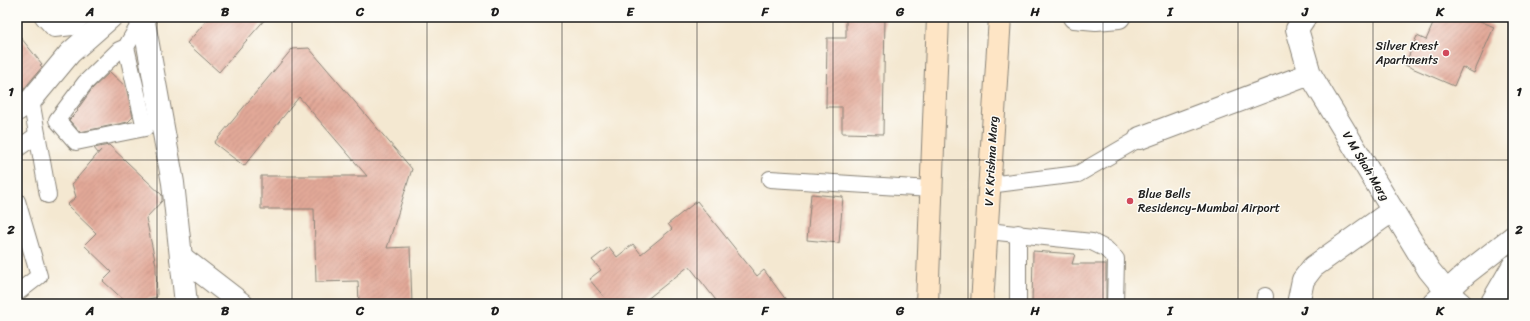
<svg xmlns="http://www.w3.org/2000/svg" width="1530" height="321" viewBox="0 0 1530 321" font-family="Sriracha,sans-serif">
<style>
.building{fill:url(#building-hatch)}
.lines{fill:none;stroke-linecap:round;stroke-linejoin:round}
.service-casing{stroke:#888276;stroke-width:18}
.minor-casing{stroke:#888276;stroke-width:24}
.secondary-casing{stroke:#888276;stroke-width:24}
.service{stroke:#fff;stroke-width:16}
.minor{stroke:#fff;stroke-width:22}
.secondary{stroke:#fee5c5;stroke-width:22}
.grid{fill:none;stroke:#1c1c1c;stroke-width:1;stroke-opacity:0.55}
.poi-dot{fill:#d1495b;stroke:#fdfcf7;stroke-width:1.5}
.labels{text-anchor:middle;stroke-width:3;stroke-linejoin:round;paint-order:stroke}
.poi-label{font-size:12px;fill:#1c1c1c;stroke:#fdfcf7;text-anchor:end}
.street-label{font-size:12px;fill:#1c1c1c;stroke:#fdfcf7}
.neatline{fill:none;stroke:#1c1c1c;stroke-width:1.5}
.grid-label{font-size:13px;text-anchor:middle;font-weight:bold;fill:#1c1c1c}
</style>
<defs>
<pattern id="building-hatch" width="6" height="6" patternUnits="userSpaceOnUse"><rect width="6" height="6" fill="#e2a898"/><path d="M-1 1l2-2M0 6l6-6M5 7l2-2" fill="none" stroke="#c19082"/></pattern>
</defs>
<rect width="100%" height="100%" fill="#fdfcf7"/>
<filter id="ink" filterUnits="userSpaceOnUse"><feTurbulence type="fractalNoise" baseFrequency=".025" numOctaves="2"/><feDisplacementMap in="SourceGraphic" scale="8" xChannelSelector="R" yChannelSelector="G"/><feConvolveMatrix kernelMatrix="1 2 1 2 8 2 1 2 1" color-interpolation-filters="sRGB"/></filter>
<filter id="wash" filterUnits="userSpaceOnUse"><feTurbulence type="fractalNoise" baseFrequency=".012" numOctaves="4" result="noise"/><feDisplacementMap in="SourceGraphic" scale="16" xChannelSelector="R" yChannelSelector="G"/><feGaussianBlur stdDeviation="0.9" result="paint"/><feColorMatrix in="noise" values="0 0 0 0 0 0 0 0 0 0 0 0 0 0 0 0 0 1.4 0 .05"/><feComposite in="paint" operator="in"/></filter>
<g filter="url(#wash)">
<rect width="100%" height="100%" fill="#f4e8d1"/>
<g id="blocks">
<g class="building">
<path d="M210,17H267L219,72L187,43Z"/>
<path d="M846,17H885L883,134L842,133V107H826L827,38H846Z"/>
<path d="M1436,17H1471L1494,27L1474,73L1462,67L1454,86L1405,65L1417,36L1426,40Z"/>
<path d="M17,33L42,64L40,65L42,67L24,89L17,94Z"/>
<path d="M309,48L412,169L387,248L410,247L412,304H359L358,281L316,282L314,209H261V176H367L299,97L244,166L214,143L292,49Z"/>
<path d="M110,72L126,87L133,117L128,122L80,132L69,120L78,111L77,110L92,89Z"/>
<path d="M109,145L162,195V201L146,218L156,265L157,297L128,304L103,281L112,272L84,245L96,233L67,205L76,197L72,184L101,150L98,153L94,148Z"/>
<path d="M811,194L843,197L839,243L807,240Z"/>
<path d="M697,201L757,276L764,270L789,304H719L689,266L641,304H610L589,279L601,270L592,260L609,247L617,257L633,244L641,254L672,229L668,224Z"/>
<path d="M1033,251L1075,254L1072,264H1106V304H1032Z"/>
</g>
</g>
</g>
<g filter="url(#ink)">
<use href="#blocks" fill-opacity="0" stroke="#888276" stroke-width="1"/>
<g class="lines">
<defs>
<g id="service">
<path d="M43,17L54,29L73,27L82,17"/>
<path d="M126,47L145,128L76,142L57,120L85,83L119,50L126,47L143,18"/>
<path d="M31,100L48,195"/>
<path d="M17,149L37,135"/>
<path d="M770,179L931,189"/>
<path d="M989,185L1078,174L1140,138"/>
<path d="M17,201L39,276L17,293"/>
<path d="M988,231L1092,242L1106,249L1116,259L1115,304"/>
<path d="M1018,304V233"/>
<path d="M1264,304L1265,296"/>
</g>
<g id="minor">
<path d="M143,17L173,183L186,304"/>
<path d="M1074,17L1096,19L1119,17"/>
<path d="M1305,17L1297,29L1310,74L1429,270L1447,292L1461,304"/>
<path d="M17,110L31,100L70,53L111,17"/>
<path d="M1140,138L1310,74"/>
<path d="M181,257L242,304"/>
<path d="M1298,304L1303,280L1313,267L1393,210"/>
<path d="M1433,304L1468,272L1513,237"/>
<path d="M1491,304L1513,266"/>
</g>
<g id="secondary">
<path d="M927,304L938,17"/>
<path d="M982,304L1000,17"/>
</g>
</defs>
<use href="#service" class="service-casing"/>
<use href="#minor" class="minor-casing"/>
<use href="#secondary" class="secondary-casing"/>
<use href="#service" class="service"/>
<use href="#minor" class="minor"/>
<use href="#secondary" class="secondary"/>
</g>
</g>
<path class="grid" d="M157,17V304M292,17V304M427,17V304M562,17V304M697,17V304M833,17V304M968,17V304M1103,17V304M1238,17V304M1373,17V304M17,160H1513"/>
<g class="poi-dot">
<circle cx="1446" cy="53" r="4"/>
<circle cx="1130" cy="201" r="4"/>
</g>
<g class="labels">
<g class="poi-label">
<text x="1438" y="50">Silver Krest<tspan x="1438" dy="14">Apartments</tspan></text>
<text x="1138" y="198" text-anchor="start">Blue Bells<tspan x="1138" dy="14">Residency-Mumbai Airport</tspan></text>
</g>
<g class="street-label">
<text transform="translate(991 161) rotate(-87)" y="4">V K Krishna Marg</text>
<text transform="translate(1366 166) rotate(59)" y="4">V M Shah Marg</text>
</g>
</g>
<rect width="1530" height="321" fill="none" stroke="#fdfcf7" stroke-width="44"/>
<rect x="22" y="22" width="1486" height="277" class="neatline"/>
<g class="grid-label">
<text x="90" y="16">A</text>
<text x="225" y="16">B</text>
<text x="360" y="16">C</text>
<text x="495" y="16">D</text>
<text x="630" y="16">E</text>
<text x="765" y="16">F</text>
<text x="900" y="16">G</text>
<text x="1035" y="16">H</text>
<text x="1170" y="16">I</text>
<text x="1305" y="16">J</text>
<text x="1440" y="16">K</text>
<text x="11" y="96">1</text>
<text x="1519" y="96">1</text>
<text x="11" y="234">2</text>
<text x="1519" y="234">2</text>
<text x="90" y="315">A</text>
<text x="225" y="315">B</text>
<text x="360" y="315">C</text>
<text x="495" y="315">D</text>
<text x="630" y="315">E</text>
<text x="765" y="315">F</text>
<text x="900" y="315">G</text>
<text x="1035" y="315">H</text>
<text x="1170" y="315">I</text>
<text x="1305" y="315">J</text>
<text x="1440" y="315">K</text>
</g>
</svg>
